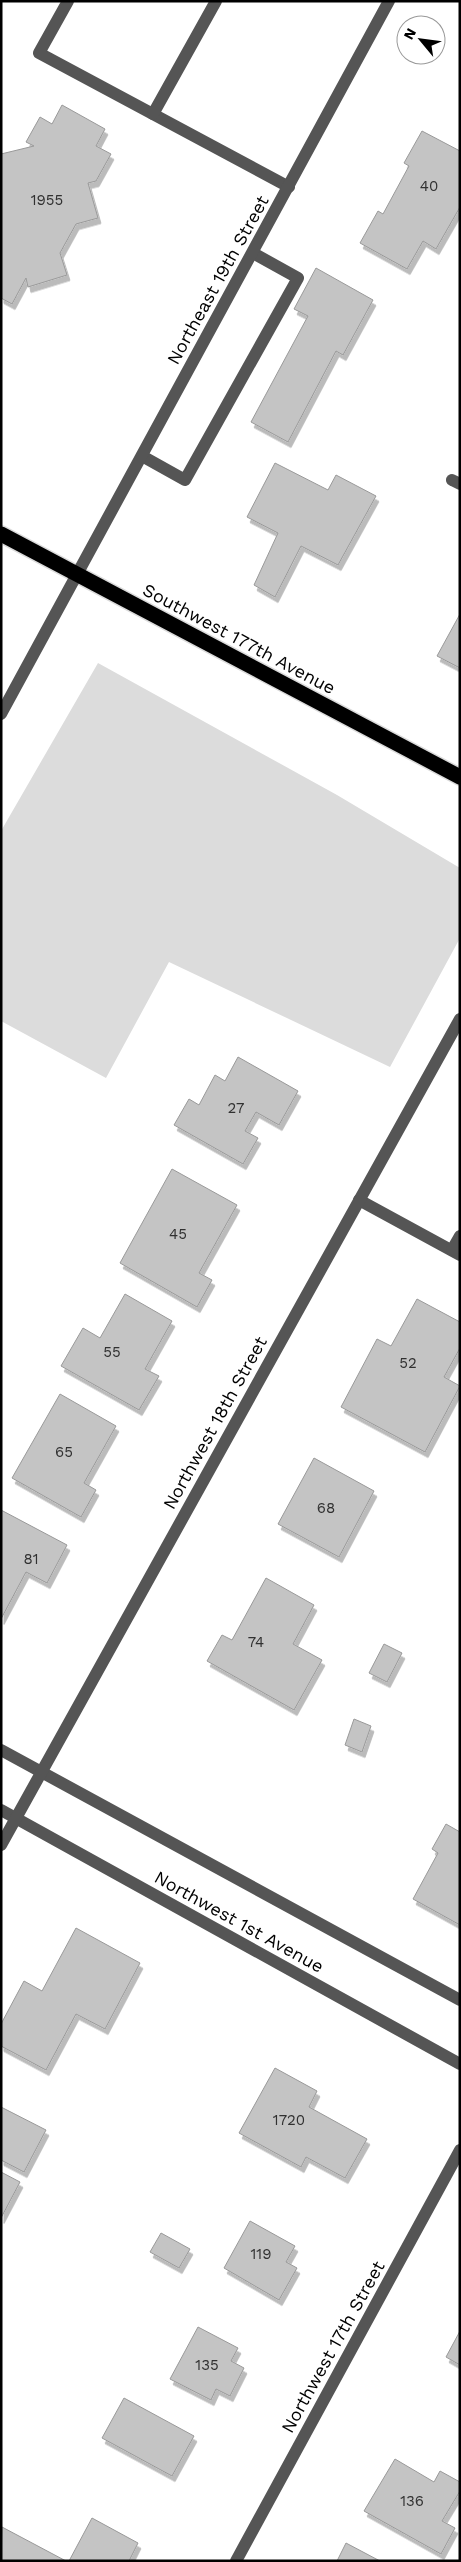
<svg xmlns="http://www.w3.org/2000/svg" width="461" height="2562" viewBox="0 0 461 2562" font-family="'Work Sans',sans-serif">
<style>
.green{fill:#dcdcdc}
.building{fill:#c4c4c4;stroke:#999;filter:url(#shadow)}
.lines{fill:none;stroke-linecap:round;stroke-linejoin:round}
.highway-casing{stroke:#dbdbdb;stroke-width:18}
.minor{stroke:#555;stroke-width:12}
.highway{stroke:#000;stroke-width:15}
.labels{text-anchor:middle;stroke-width:4.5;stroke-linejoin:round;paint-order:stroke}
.number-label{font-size:15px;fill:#313131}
.street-label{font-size:18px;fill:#000;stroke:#fff}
</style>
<defs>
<filter id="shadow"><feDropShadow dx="3" dy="5.5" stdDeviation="0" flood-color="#0004"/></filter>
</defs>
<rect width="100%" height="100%" fill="#fff"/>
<path class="green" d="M98,663L337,795L460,868V938L390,1067L169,962L106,1078L1,1021V831Z"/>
<g class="building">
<path d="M62,105L105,129L96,146L111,154L96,181L88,183L98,218L76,224L60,253L67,275L28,287L26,278L12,304L1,298V154L34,146L26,142L40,117L52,124Z"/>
<path d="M422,131L460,151V207L436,249L423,241L407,269L360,243L378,211L383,214L409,166L404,163Z"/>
<path d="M316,268L373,300L343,355L336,351L288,442L251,422L308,316L294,309Z"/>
<path d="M275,463L328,490L336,475L376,496L338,565L301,546L275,597L254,585L278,533L247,517Z"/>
<path d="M460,614V668L437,656Z"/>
<path d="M238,1057L298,1091L279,1125L256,1112L245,1131L258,1138L243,1164L174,1125L189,1099L199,1105L215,1075L225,1081Z"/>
<path d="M172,1169L237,1205L199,1273L212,1280L197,1307L120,1263Z"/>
<path d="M125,1294L172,1321L145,1369L159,1376L139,1410L61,1366L83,1328L100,1338Z"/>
<path d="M417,1299L460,1322V1348L444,1377L460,1386L425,1452L341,1407L377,1339L391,1346Z"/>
<path d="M60,1394L116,1426L84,1483L96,1490L81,1517L12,1478Z"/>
<path d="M314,1458L374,1491L339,1557L278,1524Z"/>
<path d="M1,1510L67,1545L47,1583L26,1572L1,1619Z"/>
<path d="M266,1578L314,1605L293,1644L322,1660L294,1710L207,1661L222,1635L232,1640Z"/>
<path d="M384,1644L402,1653L387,1682L369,1673Z"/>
<path d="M354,1719L371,1726L362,1752L345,1745Z"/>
<path d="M446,1824L460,1832V1925L413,1899L438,1853L432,1849Z"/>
<path d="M76,1928L140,1963L105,2029L76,2014L46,2070L1,2046V2024L24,1981L42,1991Z"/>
<path d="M275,2068L317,2091L309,2107L367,2139L345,2178L306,2157L301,2167L239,2133Z"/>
<path d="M1,2107L46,2130L24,2172L1,2160Z"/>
<path d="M1,2172L20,2182L1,2218Z"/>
<path d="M250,2221L295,2246L286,2262L297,2268L279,2300L224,2268Z"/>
<path d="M161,2233L190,2249L179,2268L150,2252Z"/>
<path d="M198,2327L238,2348L231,2361L244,2368L230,2396L216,2389L211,2400L170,2379Z"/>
<path d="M460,2331V2365L446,2357Z"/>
<path d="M124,2398L194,2436L172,2476L102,2438Z"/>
<path d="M395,2459L434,2482L440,2471L460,2482V2491L442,2521L455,2528L441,2554L364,2511Z"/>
<path d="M92,2518L138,2543L129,2561H69Z"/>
<path d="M2,2527L66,2561H1Z"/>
<path d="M346,2543L380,2561H337Z"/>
</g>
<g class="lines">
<defs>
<path id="highway" d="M1,534L460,777"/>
</defs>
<use href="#highway" class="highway-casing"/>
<g class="minor">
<path d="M68,1L39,53L289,187"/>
<path d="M153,114L216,1"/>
<path d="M142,456L185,480L298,278L253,253"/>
<path d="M452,480L460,484"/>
<path d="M1,714L389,1"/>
<path d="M359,1200L460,1255"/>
<path d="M452,1250L460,1236"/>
<path d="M1,1750L460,2000"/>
<path d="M1,1810L460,2064"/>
<path d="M1,1845L460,1019"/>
<path d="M236,2561L460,2150"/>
</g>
<use href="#highway" class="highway"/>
</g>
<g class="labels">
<g class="number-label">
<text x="429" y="191">40</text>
<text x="47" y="205">1955</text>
<text x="236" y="1113">27</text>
<text x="178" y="1239">45</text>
<text x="112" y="1357">55</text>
<text x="408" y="1368">52</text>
<text x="64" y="1457">65</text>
<text x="326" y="1513">68</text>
<text x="31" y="1564">81</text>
<text x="256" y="1647">74</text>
<text x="289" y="2125">1720</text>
<text x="261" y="2259">119</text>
<text x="207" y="2370">135</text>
<text x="412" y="2506">136</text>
</g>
<g class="street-label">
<text transform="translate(218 280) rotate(-61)" y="6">Northeast 19th Street</text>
<text transform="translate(239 639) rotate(28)" y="6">Southwest 177th Avenue</text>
<text transform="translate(215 1423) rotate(-61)" y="6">Northwest 18th Street</text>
<text transform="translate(239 1922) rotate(29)" y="6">Northwest 1st Avenue</text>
<text transform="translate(333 2347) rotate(-61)" y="6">Northwest 17th Street</text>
</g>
</g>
<rect width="461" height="2562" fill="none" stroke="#000000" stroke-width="5"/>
<g transform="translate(421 40) rotate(299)"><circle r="24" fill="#ffffff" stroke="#999999"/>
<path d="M0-4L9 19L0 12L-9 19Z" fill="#000000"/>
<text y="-8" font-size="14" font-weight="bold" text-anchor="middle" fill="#000000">N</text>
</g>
</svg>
